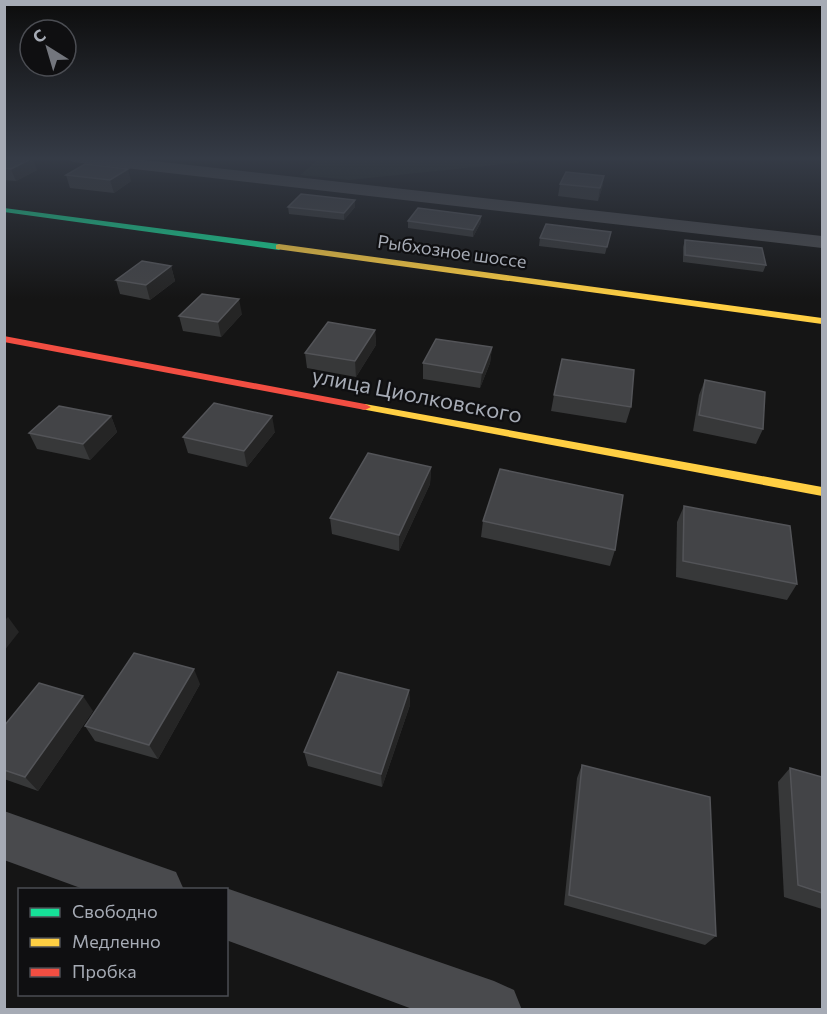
<svg xmlns="http://www.w3.org/2000/svg" width="827" height="1014" viewBox="0 0 827 1014" font-family="Commissioner,sans-serif">
<style>
.green{fill:#1f251f}
.lines{fill:none;stroke-linecap:round;stroke-linejoin:round}
.street{fill:#494a4d;fill-rule:evenodd}
.fast{fill:#16e098;fill-rule:evenodd}
.slow{fill:#ffcf43;fill-rule:evenodd}
.jam{fill:#f24e42;fill-rule:evenodd}
.wall{fill:#373839}
.shaded-wall{fill:#252525}
.building{fill:#434447;stroke:#535458;stroke-width:1.5}
.labels{text-anchor:middle;stroke-width:4.5;stroke-linejoin:round;paint-order:stroke}
.far-street-label{font-size:18px;fill:#a6abb5;stroke:#0f0f11}
.street-label{font-size:22px;fill:#a6abb5;stroke:#0f0f11}
</style>
<rect width="100%" height="100%" fill="#151515"/>
<path class="green" d="M321,157H535L533,161L349,180L300,175Z"/>
<g class="lines">
<g class="street">
<path d="M65,157H118L822,236V248L73,162Z"/>
<path d="M4,811L176,872L184,890H86L4,860Z"/>
<path d="M226,888L494,981L514,990L522,1010H415L226,940V890H222Z"/>
</g>
<path class="fast" d="M4,208L279,244L283,247L279,250L4,212Z"/>
<g class="slow">
<path d="M279,244L822,318V324L276,249V245Z"/>
<path d="M365,404L822,487V496L361,409L359,407Z"/>
</g>
<path class="jam" d="M4,336L365,404L371,407L365,410L4,342Z"/>
</g>
<g class="wall">
<path d="M4,157L37,170L16,181L4,180Z"/>
<path d="M66,175L131,181L114,193L70,188Z"/>
<path d="M604,176L602,188L598,201L558,196L560,184Z"/>
<path d="M288,207H355L344,220L289,214Z"/>
<path d="M481,216V222L473,237L408,228V221Z"/>
<path d="M611,232L605,254L539,246L540,238Z"/>
<path d="M685,240L766,265L763,272L683,262V247Z"/>
<path d="M171,266L175,281L150,300L120,294L116,280Z"/>
<path d="M242,314L221,337L183,331L179,316Z"/>
<path d="M375,330L376,345L356,377L307,368L305,353Z"/>
<path d="M492,347L490,363L480,388L423,379V363Z"/>
<path d="M705,380L763,429L756,444L693,431L699,395Z"/>
<path d="M554,395L631,407L626,423L551,411Z"/>
<path d="M111,416L117,432L90,460L37,449L29,433Z"/>
<path d="M275,432L247,467L188,453L183,437Z"/>
<path d="M431,467L430,484L399,551L332,534L330,518Z"/>
<path d="M684,506L797,584L787,600L676,577L677,522Z"/>
<path d="M483,521L615,550L610,566L481,537Z"/>
<path d="M200,684L158,759L95,741L85,726Z"/>
<path d="M409,690L410,705L382,787L308,766L304,752Z"/>
<path d="M93,711L38,791L4,779V726Z"/>
<path d="M582,765L716,936L705,945L564,905L577,778Z"/>
<path d="M790,768L822,777V909L784,897L778,782Z"/>
</g>
<g class="shaded-wall">
<path d="M33,158L37,170L16,181L11,169Z"/>
<path d="M128,169L131,181L114,193L110,180Z"/>
<path d="M604,176L602,188L598,201L600,188Z"/>
<path d="M355,200V207L344,220V213Z"/>
<path d="M481,216V222L473,237V230Z"/>
<path d="M171,266L175,281L150,300L146,285Z"/>
<path d="M239,299L242,314L221,337L218,322Z"/>
<path d="M375,330L376,345L356,377L355,361Z"/>
<path d="M492,347L490,363L480,388L482,373Z"/>
<path d="M111,416L117,432L90,460L83,444Z"/>
<path d="M272,416L275,432L247,467L244,451Z"/>
<path d="M431,467L430,484L399,551V535Z"/>
<path d="M8,617L19,632L4,651V621Z"/>
<path d="M194,669L200,684L158,759L149,745Z"/>
<path d="M409,690L410,705L382,787L381,774Z"/>
<path d="M83,696L93,711L38,791L25,777Z"/>
</g>
<g class="building">
<path d="M4,157H24L33,158L11,169L4,168Z"/>
<path d="M85,164L128,169L110,180L66,175Z"/>
<path d="M566,172L604,176L600,188L560,184Z"/>
<path d="M301,194L355,200L344,213L288,207Z"/>
<path d="M418,208L481,216L473,230L408,221Z"/>
<path d="M546,224L611,232L607,247L540,238Z"/>
<path d="M685,240L762,248L766,265L685,255Z"/>
<path d="M142,261L171,266L146,285L116,280Z"/>
<path d="M202,294L239,299L218,322L179,316Z"/>
<path d="M328,322L375,330L355,361L305,353Z"/>
<path d="M436,339L492,347L482,373L423,363Z"/>
<path d="M562,359L634,370L631,407L554,395Z"/>
<path d="M705,380L765,392L763,429L699,415Z"/>
<path d="M214,403L272,416L244,451L183,437Z"/>
<path d="M59,406L111,416L83,444L29,433Z"/>
<path d="M368,453L431,467L399,535L330,518Z"/>
<path d="M500,469L623,495L615,550L483,521Z"/>
<path d="M684,506L790,526L797,584L683,561Z"/>
<path d="M134,653L194,669L149,745L85,726Z"/>
<path d="M338,672L409,690L381,774L304,752Z"/>
<path d="M39,683L83,696L25,777L4,770V726Z"/>
<path d="M582,765L710,797L716,936L569,895Z"/>
<path d="M790,768L822,777V893L798,885Z"/>
</g>
<linearGradient id="sky" x2="0" y2="1"><stop stop-color="#0c0c0c"/><stop offset="0.53" stop-color="#353b46"/><stop offset="1" stop-color="#353b46" stop-opacity="0"/></linearGradient>
<rect width="827" height="299" fill="url(#sky)"/>
<g class="labels">
<g class="far-street-label">
<text transform="translate(452 252) rotate(8)" y="6">Рыбхозное шоссе</text>
</g>
<g class="street-label">
<text transform="translate(417 395) rotate(11)" y="8">улица Циолковского</text>
</g>
</g>
<rect width="827" height="1014" fill="none" stroke="#a6abb5" stroke-width="12"/>
<rect x="18" y="888" width="210" height="108" fill="#0f0f11" stroke="#4b4d53" stroke-width="1.5"/>
<rect x="30" y="908" width="30" height="9" fill="#16e098" stroke="#4b4d53" stroke-width="1.5"/>
<text x="72" y="918" font-size="18" fill="#a6abb5">Свободно</text>
<rect x="30" y="938" width="30" height="9" fill="#ffcf43" stroke="#4b4d53" stroke-width="1.5"/>
<text x="72" y="948" font-size="18" fill="#a6abb5">Медленно</text>
<rect x="30" y="968" width="30" height="9" fill="#f24e42" stroke="#4b4d53" stroke-width="1.5"/>
<text x="72" y="978" font-size="18" fill="#a6abb5">Пробка</text>
<g transform="translate(48 48) rotate(323)"><circle r="28" fill="#0f0f11" stroke="#4b4d53" stroke-width="1.5"/>
<path d="M0-4.5L10 22L0 15L-10 22Z" fill="#73767d"/>
<text y="-9" font-size="16" font-weight="bold" text-anchor="middle" fill="#a6abb5">С</text>
</g>
</svg>
